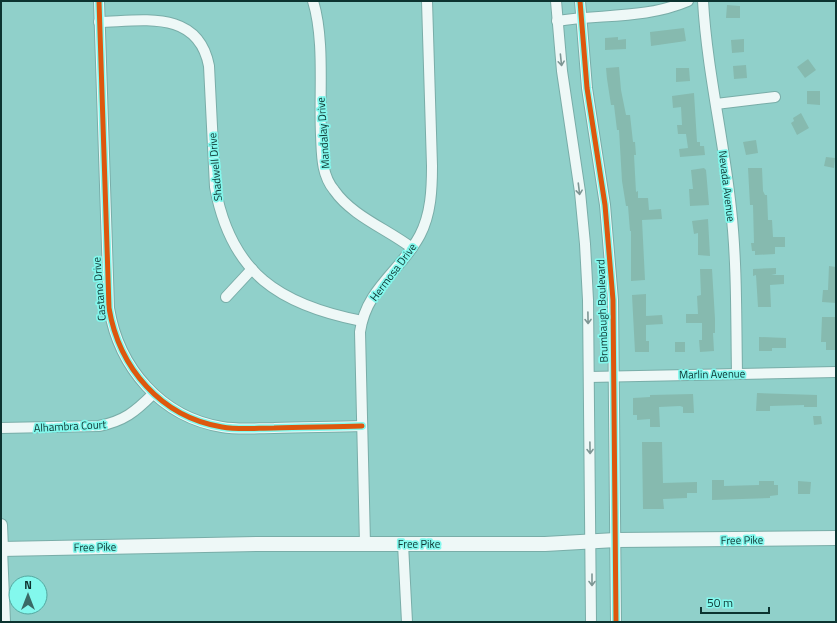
<svg xmlns="http://www.w3.org/2000/svg" width="837" height="623" viewBox="0 0 837 623" font-family="'Titillium Web',sans-serif">
<style>
.building{fill:#86baaf}
.lines{fill:none;stroke-linecap:round;stroke-linejoin:round}
.minor-casing{stroke:#79ada8;stroke-width:12}
.tertiary-casing{stroke:#79ada8;stroke-width:14}
.secondary-casing{stroke:#79ada8;stroke-width:16}
.minor{stroke:#eef8f7;stroke-width:10}
.tertiary{stroke:#eef8f7;stroke-width:12}
.secondary{stroke:#eef8f7;stroke-width:14}
.cycleway-casing{stroke:#83f8ed;stroke-width:8}
.cycleway{stroke:#dd570e;stroke-width:5}
.oneway{stroke:#7d9694}
.labels{text-anchor:middle;stroke-width:3.5;stroke-linejoin:round;paint-order:stroke}
.street-label{font-size:11px;fill:#0c3330;stroke:#83f8ed}
</style>
<rect width="100%" height="100%" fill="#90d0ca"/>
<g class="building">
<path d="M727,5L740,6V18H726Z"/>
<path d="M684,28L686,41L651,46L650,32Z"/>
<path d="M618,37V40L626,39V49L605,50V38Z"/>
<path d="M744,39V52L732,53L731,40Z"/>
<path d="M808,59L816,70L805,78L797,67Z"/>
<path d="M746,65L747,78L734,79L733,66Z"/>
<path d="M619,67L621,90L626,115H630L633,142H635L636,155H634L636,192L638,191V198H648L649,210L661,209L662,219L642,220L645,280L631,281V231H630L628,206H626L622,181L619,130H617L614,105H611L607,79L606,68Z"/>
<path d="M676,68H689L690,81L676,82Z"/>
<path d="M807,91H820V105L807,104Z"/>
<path d="M694,93L697,142H700V146H704L705,155L680,157L679,149L688,148L686,134H678L677,125H682L681,107L673,108L672,96Z"/>
<path d="M801,113L809,128L797,135L791,123L794,121L793,118Z"/>
<path d="M756,140L758,153L746,155L743,142Z"/>
<path d="M826,157L835,158L834,168L824,166Z"/>
<path d="M704,168L706,170L709,205L690,206L689,189H693L691,170Z"/>
<path d="M748,168H762L763,191L765,195H767L768,220H772L773,237H785V247H775V254L755,255V251H752L751,243H754L753,205H750Z"/>
<path d="M708,219L710,256L698,255V233L694,234L692,221Z"/>
<path d="M829,266L836,267V303L822,302L823,290H828Z"/>
<path d="M776,268V274L771,275H784V284L770,285L771,307H758L756,275L753,276V269Z"/>
<path d="M700,269H712L715,319V333H713L714,351L700,352L699,340H702V323H686V314H698L697,296L701,295Z"/>
<path d="M646,294V316L662,315L663,324L646,325V341H649V352H635L632,295Z"/>
<path d="M822,317H836V350H826V342H821Z"/>
<path d="M759,337L786,338V348H772V351H759Z"/>
<rect x="675" y="342" width="10" height="10"/>
<path d="M757,393L817,395V407H804V405L770,406V411H756Z"/>
<path d="M693,394L694,413H683V407L680,406L659,407L660,427H650V419L637,420V415H633V398L650,397V395Z"/>
<path d="M813,416H821L822,424L814,425Z"/>
<path d="M642,442H662L663,483L697,482V493H687V498L663,499L664,509H643Z"/>
<path d="M712,480H724V486L759,485V481H774V485H778V495L770,496V498L712,500Z"/>
<path d="M798,481L811,482L810,494H798Z"/>
</g>
<g class="lines">
<defs>
<g id="minor">
<path d="M99,1L109,308C119,368 161,417 222,427C239,430 257,428 274,428C303,427 333,427 362,426"/>
<path d="M313,1C325,40 319,93 321,135C322,154 321,174 334,190C352,216 387,229 412,248"/>
<path d="M556,1L562,71L580,192L585,244L588,300L591,622"/>
<path d="M580,1L587,88L605,205L613,300L616,622"/>
<path d="M703,1C707,71 724,140 731,209C737,263 736,319 737,373"/>
<path d="M557,21C601,14 646,19 688,1"/>
<path d="M99,22C143,21 198,9 209,66L215,187C231,274 280,305 362,321"/>
<path d="M716,104L775,97"/>
<path d="M226,297L252,269"/>
<path d="M589,377L836,372"/>
<path d="M1,428L99,426C124,421 135,412 153,394"/>
<path d="M365,544L360,332C366,288 402,270 420,235C431,214 432,189 432,166L427,1"/>
<path d="M403,544L407,622"/>
<path d="M2,549L5,622"/>
</g>
<path id="tertiary" d="M1,525L2,549"/>
<path id="secondary" d="M1,549L259,544H545L616,540L836,538"/>
</defs>
<use href="#minor" class="minor-casing"/>
<use href="#tertiary" class="tertiary-casing"/>
<use href="#secondary" class="secondary-casing"/>
<use href="#minor" class="minor"/>
<use href="#tertiary" class="tertiary"/>
<use href="#secondary" class="secondary"/>
<defs>
<g id="cycleway">
<path d="M99,1L109,308C119,368 161,417 222,427C239,430 257,428 274,428C303,427 333,427 362,426"/>
<path d="M580,1L587,88L605,205L613,300L616,622"/>
</g>
</defs>
<use href="#cycleway" class="cycleway-casing"/>
<use href="#cycleway" class="cycleway"/>
</g>
<defs><path id="oneway-shaft" d="M-6 0H5M1.5-3L5.5 0L1.5 3" fill="none" stroke-width="1.6" stroke-linecap="round" stroke-linejoin="round"/></defs>
<g class="oneway">
<use href="#oneway-shaft" transform="translate(561 60) rotate(84)"/>
<use href="#oneway-shaft" transform="translate(579 189) rotate(83)"/>
<use href="#oneway-shaft" transform="translate(588 318) rotate(89)"/>
<use href="#oneway-shaft" transform="translate(590 448) rotate(89)"/>
<use href="#oneway-shaft" transform="translate(592 580) rotate(90)"/>
</g>
<g class="labels">
<g class="street-label">
<text transform="translate(323 133) rotate(-94)" y="4">Mandalay Drive</text>
<text transform="translate(215 167) rotate(-95)" y="4">Shadwell Drive</text>
<text transform="translate(727 186) rotate(83)" y="4">Nevada Avenue</text>
<text transform="translate(393 272) rotate(-53)" y="4">Hermosa Drive</text>
<text transform="translate(99 289) rotate(-95)" y="4">Castano Drive</text>
<text transform="translate(602 311) rotate(-92)" y="4">Brumbaugh Boulevard</text>
<text transform="translate(712 374) rotate(-1)" y="4">Marlin Avenue</text>
<text transform="translate(70 426) rotate(-3)" y="4">Alhambra Court</text>
<text transform="translate(742 540) rotate(-1)" y="4">Free Pike</text>
<text x="419" y="548">Free Pike</text>
<text transform="translate(95 547) rotate(-1)" y="4">Free Pike</text>
</g>
</g>
<rect width="837" height="623" fill="none" stroke="#0c3330" stroke-width="4"/>
<g transform="translate(28 595)"><circle r="19" fill="#83f8ed" stroke="#53a9a1"/>
<path d="M0-3L7 15L0 10L-7 15Z" fill="#3a6a66"/>
<text y="-6" font-size="11" font-weight="bold" text-anchor="middle" fill="#0c3330">N</text>
</g>
<path d="M701 607v6h68v-6" fill="none" stroke="#0c3330" stroke-width="2"/>
<text x="707" y="607" font-size="12" fill="#0c3330" stroke="#83f8ed" stroke-width="3" paint-order="stroke">50 m</text>
</svg>
